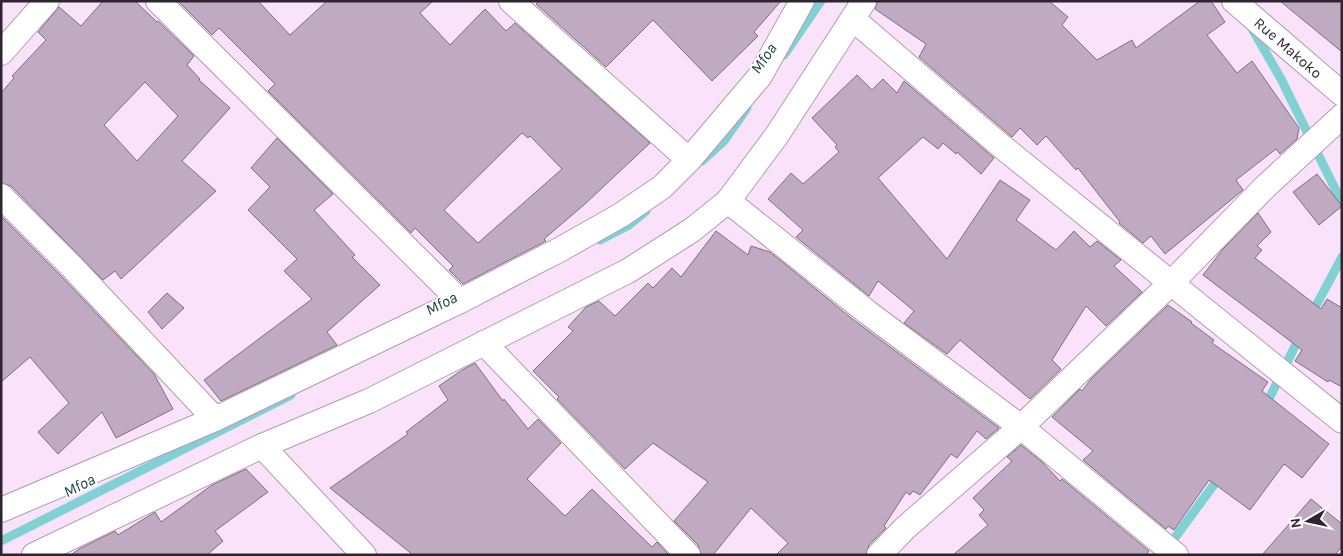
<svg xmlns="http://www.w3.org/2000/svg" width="1343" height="556" viewBox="0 0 1343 556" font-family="Karla,sans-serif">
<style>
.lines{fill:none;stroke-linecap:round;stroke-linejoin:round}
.stream{stroke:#80d1d3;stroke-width:9}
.building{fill:#c0aac2;stroke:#826d83;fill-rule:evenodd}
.minor-casing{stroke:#b39cb5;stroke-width:26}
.minor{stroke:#fff;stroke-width:24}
.labels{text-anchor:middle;stroke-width:4;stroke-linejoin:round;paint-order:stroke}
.street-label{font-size:15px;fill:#2e252f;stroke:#fff}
.water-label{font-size:16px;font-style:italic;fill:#1c4344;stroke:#fff}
</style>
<rect width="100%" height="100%" fill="#fae2fb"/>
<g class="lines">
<g class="stream">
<path d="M1250,25L1281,79L1342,203"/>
<path d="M784,55L821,1"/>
<path d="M702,161L724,141L747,108"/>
<path d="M600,240L629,225L646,211"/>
<path d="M1311,315L1342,257"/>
<path d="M1265,407L1300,336"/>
<path d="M1,541L291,395"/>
<path d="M1168,547L1221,475"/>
</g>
</g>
<g class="building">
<path d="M103,1H135L157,22L158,21L194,56L187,65L200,79L199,80L230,108L182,161L216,191L121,279L115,271L103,280L11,186L1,183V93L14,78L12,76L46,40L38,32L59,7L81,26ZM145,82L178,116L137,161L104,125Z"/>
<path d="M178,1H258L290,35L327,1H433L420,13L450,45L485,9L506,31L515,23L650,143L585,204L544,239L546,241L463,284L449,270L453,266L415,228L411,233L268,91L275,84L219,28L212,35ZM522,133L528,138L530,136L562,169L478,243L444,210Z"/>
<path d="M539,1H781L754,32L758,36L712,81L653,20L606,67L536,4Z"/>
<path d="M878,1H1049L1068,17L1062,25L1097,60L1132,40L1136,48L1200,1H1211L1225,22L1207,35L1237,73L1252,61L1299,128L1297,139L1280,154L1276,149L1236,180L1243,190L1165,254L1151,236L1143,243L1119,223L1120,222L1078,168L1076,170L1046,136L1037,145L1020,128L1012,137L919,57L926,44L875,9Z"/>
<path d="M1280,1H1342V52Z"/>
<path d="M857,75L872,90L883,79L897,93L904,81L994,158L981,174L957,152L956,154L943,143L938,149L923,137L878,178L947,259L1000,180L1030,200L1016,220L1056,250L1074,231L1090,247L1097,241L1121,260L1114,266L1142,292L1106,326L1086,306L1052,360L1061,369L1030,399L960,340L947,354L904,323L914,311L878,281L869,296L796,237L803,230L768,199L791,173L803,184L839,152L835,147L837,145L812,118Z"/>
<path d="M277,138L333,194L314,210L355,255L352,257L380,285L327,332L337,345L221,401L204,380L312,299L284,271L297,259L248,210L270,187L251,168Z"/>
<path d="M1317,174L1342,206L1319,225L1293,192Z"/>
<path d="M1258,213L1271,232L1257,246L1262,250L1255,258L1321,309L1327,299L1342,308V387L1329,380L1328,382L1295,361L1302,350L1203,275L1223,249Z"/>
<path d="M1,216L63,278L154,374L173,409L116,438L102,412L58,454L38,432L69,403L30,357L1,382Z"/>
<path d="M716,231L748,255L751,246L770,252L855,321L999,428L986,439L977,431L957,458L951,454L920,495L913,491L910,495L906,492L884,526L886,528L869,545L866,555H776L788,543L751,508L713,555H701L698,545L674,521L708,482L653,443L625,469L557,399L559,397L533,371L573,331L568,327L586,307L599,301L615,316L648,283L653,288L672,268L681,277Z"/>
<path d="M167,293L184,308L162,329L148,312Z"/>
<path d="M1168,305L1192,322L1191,323L1214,340L1212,343L1268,382L1262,391L1329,444L1302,478L1284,464L1250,510L1209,480L1174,530L1168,526L1166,529L1083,460L1093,451L1052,417L1080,389L1082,391L1091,379Z"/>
<path d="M475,363L503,401L504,399L528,429L538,419L561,443L527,479L565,516L592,489L652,547L657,542L669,555H413L330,488L408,434L406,432L448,400L439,386L462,370Z"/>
<path d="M1021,445L1042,462L1060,481L1062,479L1149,551L1146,555H953L988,525L979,515L984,510L973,498L1012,461L1007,457Z"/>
<path d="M246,469L268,492L215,531L223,541L207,555H71L79,549L115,531L118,535L155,512L161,522L212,485Z"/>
<path d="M1311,499L1342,524V546L1335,555H1262Z"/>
</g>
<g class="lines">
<defs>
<g id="minor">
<path d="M158,1L460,301"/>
<path d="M511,1L689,160"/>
<path d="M1234,1L1342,94"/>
<path d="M853,19L1000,145L1342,421"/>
<path d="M1,53L47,1"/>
<path d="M1,196L73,268L215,419"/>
<path d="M728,201L867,312L1021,427L1176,555"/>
<path d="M484,343L688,555"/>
<path d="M262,446L364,555"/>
<path d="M1,510L215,419L460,301L561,249L621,215L662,187L689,160L760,76L802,1"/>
<path d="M34,555L262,446L369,401L628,271L692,230L728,201L777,135L864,1"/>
<path d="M879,555L905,528L1021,427L1171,283L1265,187L1342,116"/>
</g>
</defs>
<use href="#minor" class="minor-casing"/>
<use href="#minor" class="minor"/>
</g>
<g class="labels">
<g class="street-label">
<text transform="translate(1288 48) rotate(41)" y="5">Rue Makoko</text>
</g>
<g class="water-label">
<text transform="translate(763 58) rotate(-55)" y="6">Mfoa</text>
<text transform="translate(441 303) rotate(-27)" y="6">Mfoa</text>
<text transform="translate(79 485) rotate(-27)" y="6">Mfoa</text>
</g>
</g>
<rect width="1343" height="556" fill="none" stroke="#2e252f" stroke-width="5"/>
<g transform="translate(1308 521) rotate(261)" stroke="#ffffff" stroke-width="4" paint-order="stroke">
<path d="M0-4L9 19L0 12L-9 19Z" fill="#2e252f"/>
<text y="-8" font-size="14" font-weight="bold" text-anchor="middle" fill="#2e252f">N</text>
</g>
</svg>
